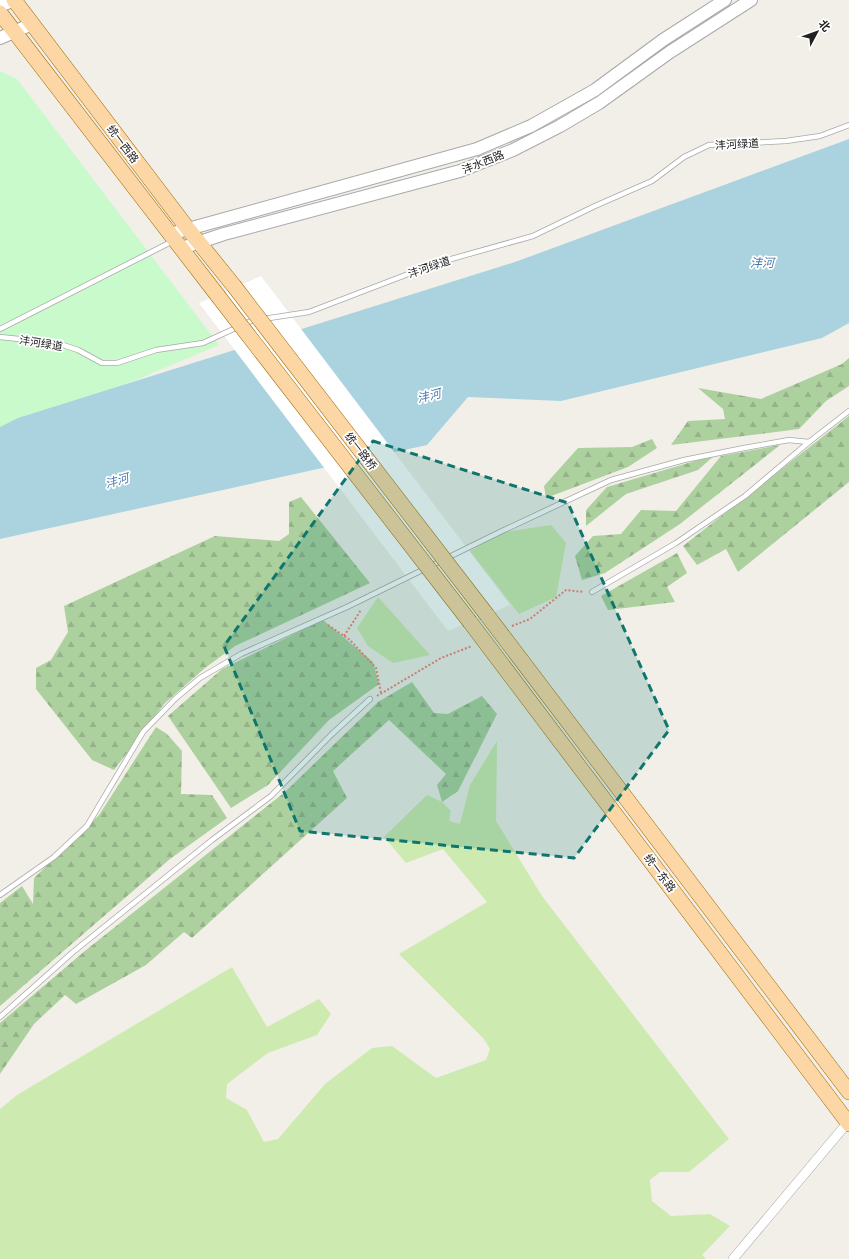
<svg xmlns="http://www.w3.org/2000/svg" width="849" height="1259" viewBox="0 0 849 1259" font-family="Commissioner,'Noto Sans SC',sans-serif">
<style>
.grass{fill:#cdebb0}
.forest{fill:url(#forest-firs)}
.park{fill:#c8facc}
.water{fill:#aad3df}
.pier{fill:#fff}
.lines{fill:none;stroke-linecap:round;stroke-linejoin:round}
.service-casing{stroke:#a9a9a9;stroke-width:6}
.minor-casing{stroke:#a9a9a9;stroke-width:10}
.tertiary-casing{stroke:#a9a9a9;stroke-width:14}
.primary-casing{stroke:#a06b00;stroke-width:16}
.path{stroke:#fa8072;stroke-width:2;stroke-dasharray:2 2;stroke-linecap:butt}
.service{stroke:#fff;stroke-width:4.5}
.minor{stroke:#fff;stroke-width:9}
.tertiary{stroke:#fff;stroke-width:12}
.primary{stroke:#fcd6a4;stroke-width:15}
.primary-bridge-casing{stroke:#a06b00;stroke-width:16;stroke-linecap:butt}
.primary-bridge{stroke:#fcd6a4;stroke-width:15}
.marked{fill:#0f766e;fill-opacity:0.2;stroke:#0f766e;stroke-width:3;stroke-dasharray:8 5;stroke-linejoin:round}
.labels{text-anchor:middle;stroke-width:3.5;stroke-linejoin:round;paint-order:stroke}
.street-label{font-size:11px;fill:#222;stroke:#fff}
.water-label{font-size:12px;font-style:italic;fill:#4a7aab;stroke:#fff}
</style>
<defs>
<pattern id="forest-firs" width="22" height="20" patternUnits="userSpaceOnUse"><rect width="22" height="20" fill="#add19e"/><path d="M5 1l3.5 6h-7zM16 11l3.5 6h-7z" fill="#95b388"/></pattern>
</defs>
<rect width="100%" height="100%" fill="#f2efe9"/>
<g class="grass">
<path d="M551,525L566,543L556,597L519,614L470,551L504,532Z"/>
<path d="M378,597L430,655L393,663L368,646L357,628Z"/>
<path d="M497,741L496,821L542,896L729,1139L689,1172H660L650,1180L652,1201L671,1216L710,1214L730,1226L702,1255L706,1259H0V1109L17,1095L232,967L267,1027L319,999L331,1014L317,1035L268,1053L227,1084L226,1098L247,1110L264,1142L278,1139L325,1084L372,1048L392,1046L436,1078L486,1060L490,1049L483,1038L399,954L487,902L443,849L406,863L384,837L427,795L442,802L451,811L449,821L460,824L470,785Z"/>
</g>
<g class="forest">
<path d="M849,358V386L826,401L799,429L671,445L688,421L725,419L723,409L698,388L761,399L842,364Z"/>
<path d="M849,416V482L738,572L726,549L697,565L683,546Z"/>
<path d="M652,439L657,448L628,467L546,498L544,486L578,448L632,447Z"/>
<path d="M780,445L680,524L605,573L582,580L575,556L593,536L621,534L641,510L676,511L721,456Z"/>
<path d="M715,455L698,470L626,494L586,526V510L607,487Z"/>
<path d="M301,497L370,583L235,646L205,668L165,703L114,770L92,760L36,689V668L51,660L68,632L64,606L215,536L279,541L289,534V502Z"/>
<path d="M677,553L687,573L667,587L675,602L608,610L601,596Z"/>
<path d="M323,620L373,662L379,684L329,720L268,785L231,808L168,716L222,669Z"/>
<path d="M412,682L434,713L448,714L482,696L497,714L458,791L442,802L437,785L446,774L389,720L333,771L347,798L192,938L184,932L146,965L76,1004L65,995L34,1024L0,1074V1023L86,950L285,792L378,702Z"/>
<path d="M156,727L167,734L182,751L181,794L212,795L227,818L170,859L0,1006V903L22,886L33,904L34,878L99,815Z"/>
</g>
<path class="park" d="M0,71L17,79L219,345L0,437Z"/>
<path class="water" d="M849,139V323L822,338L561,401L468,397L427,445L0,539V427L18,418L515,262Z"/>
<path class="pier" d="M261,276L510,605L448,631L199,303Z"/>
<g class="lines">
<defs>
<g id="service">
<path d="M263,319L309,312L437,263L533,236L595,206L652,181L684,157L709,145L786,141L820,136L849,125"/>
<path d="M0,329L173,241"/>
<path d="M0,337L57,343L78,350L102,363H117L156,350L203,343L251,321L256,320"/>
<path d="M592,592L676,543L745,496L809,442"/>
<path d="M0,895L54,857L87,826L143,732L176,698L200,678L241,654L347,607L502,531L611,480L684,460L744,448L789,440L809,442L849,411"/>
<path d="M0,1017L73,952L212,840L271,796L332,734L370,699"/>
</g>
<path id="minor" d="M733,1259L849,1121"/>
<g id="tertiary">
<path d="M0,6L14,0"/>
<path d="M0,38L32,24"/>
<path d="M170,234L477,149L531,126L595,90L663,40L725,0"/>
<path d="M182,248L224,234L460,171L513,150L560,126L599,103L670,52L751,0"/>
</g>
<g id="primary">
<path d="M14,0L188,229L234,286"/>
<path d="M0,13L218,296"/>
<path d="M487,615L849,1092"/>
<path d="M470,622L849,1124"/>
</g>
</defs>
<use href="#service" class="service-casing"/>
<use href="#minor" class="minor-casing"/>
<use href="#tertiary" class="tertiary-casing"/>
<use href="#primary" class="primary-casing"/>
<g class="path">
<path d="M328,625L350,640L376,668L381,693"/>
<path d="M512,626L530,619L566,590L584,592"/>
<path d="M344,636L361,610"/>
<path d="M377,696L441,658L472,646"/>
</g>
<use href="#service" class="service"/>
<use href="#minor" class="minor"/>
<use href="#tertiary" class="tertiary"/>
<use href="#primary" class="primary"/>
<defs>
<g id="primary-bridge">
<path d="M234,286L487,615"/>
<path d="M218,296L470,622"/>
</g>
</defs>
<use href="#primary-bridge" class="primary-bridge-casing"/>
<use href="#primary-bridge" class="primary-bridge"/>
</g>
<path class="marked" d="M373,441L568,503L669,730L574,858L300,831L224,646Z"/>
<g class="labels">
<g class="street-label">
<text transform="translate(123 144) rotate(53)" y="4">统一西路</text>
<text transform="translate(737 144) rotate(-3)" y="4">沣河绿道</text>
<text transform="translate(483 162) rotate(-22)" y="4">沣水西路</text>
<text transform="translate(429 267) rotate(-19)" y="4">沣河绿道</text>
<text transform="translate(41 343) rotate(9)" y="4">沣河绿道</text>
<text transform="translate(361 451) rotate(52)" y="4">统一路桥</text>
<text transform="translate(660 873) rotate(53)" y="4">统一东路</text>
</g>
<g class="water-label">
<text x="762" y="267">沣河</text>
<text transform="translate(429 396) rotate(-14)" y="4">沣河</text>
<text transform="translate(117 481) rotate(-16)" y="4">沣河</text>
</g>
</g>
<g transform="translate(817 32) rotate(49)" stroke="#ffffff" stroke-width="3" paint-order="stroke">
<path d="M0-3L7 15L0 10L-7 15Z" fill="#222222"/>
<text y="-6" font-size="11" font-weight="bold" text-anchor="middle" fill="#222222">北</text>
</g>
</svg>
